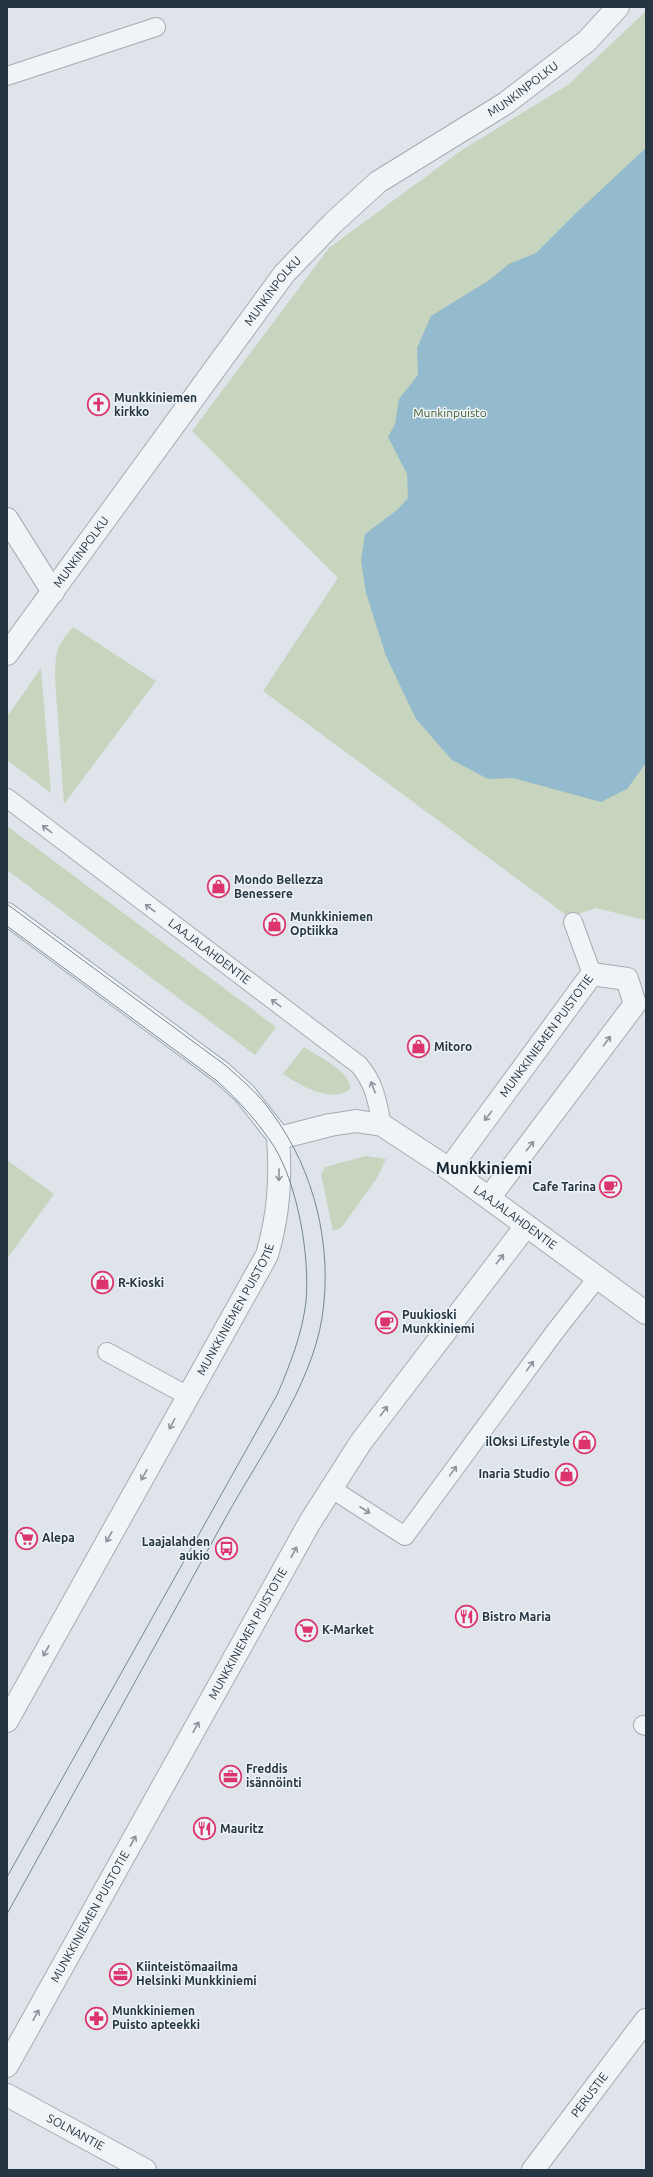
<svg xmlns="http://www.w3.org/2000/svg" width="653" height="2177" viewBox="0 0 653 2177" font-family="Ubuntu,sans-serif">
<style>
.green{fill:#c7d4be}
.water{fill:#94bacd}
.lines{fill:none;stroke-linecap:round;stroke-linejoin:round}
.service-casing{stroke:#a3acb3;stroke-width:20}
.minor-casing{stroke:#a3acb3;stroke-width:24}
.tertiary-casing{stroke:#a3acb3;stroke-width:24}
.service{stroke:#f1f4f7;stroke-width:18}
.minor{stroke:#f1f4f7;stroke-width:22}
.tertiary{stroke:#f1f4f7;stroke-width:22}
.tram{stroke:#758794;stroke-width:1}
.oneway{stroke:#8b949c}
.labels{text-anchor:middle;stroke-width:3;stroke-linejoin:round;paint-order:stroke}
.street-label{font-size:12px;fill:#253541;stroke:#edf3f6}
.poi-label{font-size:12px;font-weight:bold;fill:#253541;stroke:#edf3f6;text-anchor:start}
.park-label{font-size:12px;fill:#425e31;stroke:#edf3f6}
.district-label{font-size:16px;font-weight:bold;fill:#182532;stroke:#edf3f6}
</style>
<rect width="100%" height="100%" fill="#dee4e9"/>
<g class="green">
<path d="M646,11V919L645,920L596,908L569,917L263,691L338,578L192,431L329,248L462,150L568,85Z"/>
<path d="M73,627L156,681L64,804L55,678C56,650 55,649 73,627Z"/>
<path d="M41,668L51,793L7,760V717Z"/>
<path d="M7,826L276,1027L255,1055L7,870Z"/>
<path d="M304,1047C317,1056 352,1072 350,1089C332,1104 299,1085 283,1074Z"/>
<path d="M366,1156L386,1159L377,1178L341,1228L333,1231L321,1174L325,1167Z"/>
<path d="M7,1160L54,1194L7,1259Z"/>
</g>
<path class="water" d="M646,148V763L627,789L601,802L513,778L488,779L452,760L416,719L386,656L366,593L361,561L365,534L397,510L408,498L407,474L388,437L395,424L399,399L418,375L417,348L431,316L488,281L509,264L536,253L575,214Z"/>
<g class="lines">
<defs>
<g id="service">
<path d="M7,76L156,27"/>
<path id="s1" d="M7,798L359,1065C375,1084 377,1101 382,1125"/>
<path d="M573,922L592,974"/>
<path d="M107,1352L188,1396"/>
<path d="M332,1489L405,1536L554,1333L597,1278"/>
<path d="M643,1725L646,1726"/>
</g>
<g id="minor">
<path d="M7,519L53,592"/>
<path id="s2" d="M7,654L284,274L333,223L378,182L506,103L587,41L618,7"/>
<path id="s3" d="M449,1169L592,974L627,979L635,1004L489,1198"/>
<path id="s4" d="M7,2095L145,2170"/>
<path id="s5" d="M533,2170L646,2020"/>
</g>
<g id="tertiary">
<path d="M7,914L222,1073L245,1094L278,1136"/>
<path id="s6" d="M278,1136H287L330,1125L356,1121L382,1125L449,1169L646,1313"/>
<path id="s7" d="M7,1721L267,1255C279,1214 281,1178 278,1136"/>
<path id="s8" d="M7,2066L310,1522L361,1442L526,1226"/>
</g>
</defs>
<use href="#service" class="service-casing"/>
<use href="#minor" class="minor-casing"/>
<use href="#tertiary" class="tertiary-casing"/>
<use href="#service" class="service"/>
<use href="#minor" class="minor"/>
<use href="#tertiary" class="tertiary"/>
<g class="tram">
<path d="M7,904L225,1065C242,1080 259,1094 272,1113C315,1171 333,1247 322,1318C311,1387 259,1457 226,1517C153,1649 80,1782 7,1914"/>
<path d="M7,926L217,1081C239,1101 259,1123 275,1148C298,1187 310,1256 306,1302C302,1334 290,1365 277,1395L7,1877"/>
</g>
</g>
<defs><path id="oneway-shaft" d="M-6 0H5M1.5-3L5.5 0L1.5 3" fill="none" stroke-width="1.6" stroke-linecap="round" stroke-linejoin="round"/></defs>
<g class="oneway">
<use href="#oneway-shaft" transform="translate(47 829) rotate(-143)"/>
<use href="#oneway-shaft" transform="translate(150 908) rotate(-143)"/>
<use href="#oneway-shaft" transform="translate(276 1003) rotate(-143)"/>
<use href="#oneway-shaft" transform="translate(607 1041) rotate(-53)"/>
<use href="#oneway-shaft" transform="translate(373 1087) rotate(-110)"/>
<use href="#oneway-shaft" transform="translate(488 1116) rotate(128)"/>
<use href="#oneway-shaft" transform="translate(530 1146) rotate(-52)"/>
<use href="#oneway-shaft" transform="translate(279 1175) rotate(91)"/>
<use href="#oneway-shaft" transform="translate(500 1259) rotate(-52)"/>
<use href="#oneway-shaft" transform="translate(530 1366) rotate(-54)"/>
<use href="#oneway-shaft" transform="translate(384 1411) rotate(-53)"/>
<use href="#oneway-shaft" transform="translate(172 1424) rotate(118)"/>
<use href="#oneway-shaft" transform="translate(453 1471) rotate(-54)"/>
<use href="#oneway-shaft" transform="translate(144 1475) rotate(119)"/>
<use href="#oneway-shaft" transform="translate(365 1510) rotate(33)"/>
<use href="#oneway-shaft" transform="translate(109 1537) rotate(119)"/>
<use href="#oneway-shaft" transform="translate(294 1552) rotate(-61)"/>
<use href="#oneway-shaft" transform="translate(46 1651) rotate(119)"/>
<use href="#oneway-shaft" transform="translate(196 1727) rotate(-61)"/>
<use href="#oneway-shaft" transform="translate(133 1841) rotate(-61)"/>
<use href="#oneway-shaft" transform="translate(36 2015) rotate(-61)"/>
</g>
<defs>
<symbol id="church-ring" viewBox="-11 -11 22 22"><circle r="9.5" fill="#edf3f6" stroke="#dc356d" stroke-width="1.5"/><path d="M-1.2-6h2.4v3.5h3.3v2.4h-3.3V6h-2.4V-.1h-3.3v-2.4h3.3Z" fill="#dc356d"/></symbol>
<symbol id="shop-ring" viewBox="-11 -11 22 22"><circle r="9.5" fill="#edf3f6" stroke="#dc356d" stroke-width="1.5"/><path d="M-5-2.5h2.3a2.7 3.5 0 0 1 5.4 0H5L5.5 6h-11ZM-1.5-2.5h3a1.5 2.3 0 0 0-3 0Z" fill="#dc356d"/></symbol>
<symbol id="cafe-ring" viewBox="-11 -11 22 22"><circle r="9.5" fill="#edf3f6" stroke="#dc356d" stroke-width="1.5"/><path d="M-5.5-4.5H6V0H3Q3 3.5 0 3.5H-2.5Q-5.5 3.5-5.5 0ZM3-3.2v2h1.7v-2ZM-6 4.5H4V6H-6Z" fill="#dc356d"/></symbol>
<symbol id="supermarket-ring" viewBox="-11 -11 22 22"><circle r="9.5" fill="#edf3f6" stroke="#dc356d" stroke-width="1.5"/><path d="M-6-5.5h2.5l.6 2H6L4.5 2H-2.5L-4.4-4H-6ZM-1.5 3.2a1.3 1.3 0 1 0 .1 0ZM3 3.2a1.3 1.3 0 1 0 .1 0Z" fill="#dc356d"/></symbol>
<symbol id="bus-ring" viewBox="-11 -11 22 22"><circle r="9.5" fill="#edf3f6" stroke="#dc356d" stroke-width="1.5"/><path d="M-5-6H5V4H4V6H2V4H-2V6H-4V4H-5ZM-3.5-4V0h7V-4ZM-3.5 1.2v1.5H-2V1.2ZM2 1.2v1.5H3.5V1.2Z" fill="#dc356d"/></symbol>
<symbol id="restaurant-ring" viewBox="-11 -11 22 22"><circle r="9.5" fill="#edf3f6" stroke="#dc356d" stroke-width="1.5"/><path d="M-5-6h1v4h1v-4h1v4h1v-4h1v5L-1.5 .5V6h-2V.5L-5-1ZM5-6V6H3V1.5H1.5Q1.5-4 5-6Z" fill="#dc356d"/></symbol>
<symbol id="office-ring" viewBox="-11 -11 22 22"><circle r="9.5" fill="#edf3f6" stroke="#dc356d" stroke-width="1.5"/><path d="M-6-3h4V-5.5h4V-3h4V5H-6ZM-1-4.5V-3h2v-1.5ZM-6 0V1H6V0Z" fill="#dc356d"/></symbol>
<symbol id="pharmacy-ring" viewBox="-11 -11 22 22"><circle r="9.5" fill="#edf3f6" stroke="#dc356d" stroke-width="1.5"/><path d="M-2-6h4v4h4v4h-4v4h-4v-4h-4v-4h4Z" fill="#dc356d"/></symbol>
</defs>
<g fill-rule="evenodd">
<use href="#church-ring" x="86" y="392" width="25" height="25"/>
<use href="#shop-ring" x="206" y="874" width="25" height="25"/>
<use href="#shop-ring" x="262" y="912" width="25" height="25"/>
<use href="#shop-ring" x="406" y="1034" width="25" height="25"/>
<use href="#cafe-ring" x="598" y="1174" width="25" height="25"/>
<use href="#shop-ring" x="90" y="1270" width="25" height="25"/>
<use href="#cafe-ring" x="374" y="1310" width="25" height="25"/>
<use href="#shop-ring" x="572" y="1430" width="25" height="25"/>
<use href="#shop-ring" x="554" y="1462" width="25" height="25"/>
<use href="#supermarket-ring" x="14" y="1526" width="25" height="25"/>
<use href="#bus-ring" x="214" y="1536" width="25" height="25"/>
<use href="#restaurant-ring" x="454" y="1604" width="25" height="25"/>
<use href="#supermarket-ring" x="294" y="1618" width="25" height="25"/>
<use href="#office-ring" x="218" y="1764" width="25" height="25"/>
<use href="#restaurant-ring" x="192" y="1816" width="25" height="25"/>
<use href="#office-ring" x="108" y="1962" width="25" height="25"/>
<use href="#pharmacy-ring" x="84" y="2006" width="25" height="25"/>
</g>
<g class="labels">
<g class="street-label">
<text dy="4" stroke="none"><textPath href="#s2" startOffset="774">MUNKINPOLKU</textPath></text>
<text dy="4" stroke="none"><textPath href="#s2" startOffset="450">MUNKINPOLKU</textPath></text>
<text dy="4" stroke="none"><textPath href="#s2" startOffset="126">MUNKINPOLKU</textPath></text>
<text dy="4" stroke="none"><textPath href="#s1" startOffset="254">LAAJALAHDENTIE</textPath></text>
<text dy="4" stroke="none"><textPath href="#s3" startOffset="165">MUNKKINIEMEN PUISTOTIE</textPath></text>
<text dy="4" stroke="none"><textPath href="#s6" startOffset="268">LAAJALAHDENTIE</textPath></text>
<text dy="4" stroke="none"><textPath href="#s7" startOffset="471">MUNKKINIEMEN PUISTOTIE</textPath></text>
<text dy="4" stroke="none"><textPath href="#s8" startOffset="495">MUNKKINIEMEN PUISTOTIE</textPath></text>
<text dy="4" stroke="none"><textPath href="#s8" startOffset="171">MUNKKINIEMEN PUISTOTIE</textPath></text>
<text dy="4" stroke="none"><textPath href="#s5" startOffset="94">PERUSTIE</textPath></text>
<text dy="4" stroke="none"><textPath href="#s4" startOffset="78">SOLNANTIE</textPath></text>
</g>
<g class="poi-label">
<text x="114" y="402">Munkkiniemen<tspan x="114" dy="14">kirkko</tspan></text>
<text x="234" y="884">Mondo Bellezza<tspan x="234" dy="14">Benessere</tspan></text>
<text x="290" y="921">Munkkiniemen<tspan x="290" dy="14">Optiikka</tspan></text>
<text x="434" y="1051">Mitoro</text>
<text x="596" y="1191" text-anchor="end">Cafe Tarina</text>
<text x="118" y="1287">R-Kioski</text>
<text x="402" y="1319">Puukioski<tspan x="402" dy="14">Munkkiniemi</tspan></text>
<text x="570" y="1446" text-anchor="end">ilOksi Lifestyle</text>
<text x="550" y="1478" text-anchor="end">Inaria Studio</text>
<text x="42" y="1542">Alepa</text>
<text x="210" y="1546" text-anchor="end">Laajalahden<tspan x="210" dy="14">aukio</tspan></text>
<text x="482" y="1621">Bistro Maria</text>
<text x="322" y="1634">K-Market</text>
<text x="246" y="1773">Freddis<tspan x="246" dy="14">isännöinti</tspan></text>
<text x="220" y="1833">Mauritz</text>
<text x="136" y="1971">Kiinteistömaailma<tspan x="136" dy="14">Helsinki Munkkiniemi</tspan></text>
<text x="112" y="2015">Munkkiniemen<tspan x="112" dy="14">Puisto apteekki</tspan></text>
</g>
<g class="park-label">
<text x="450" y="417">Munkinpuisto</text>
</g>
<g class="district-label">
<text x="484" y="1174">Munkkiniemi</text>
</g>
</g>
<rect width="653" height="2177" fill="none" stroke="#253541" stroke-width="16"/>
</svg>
